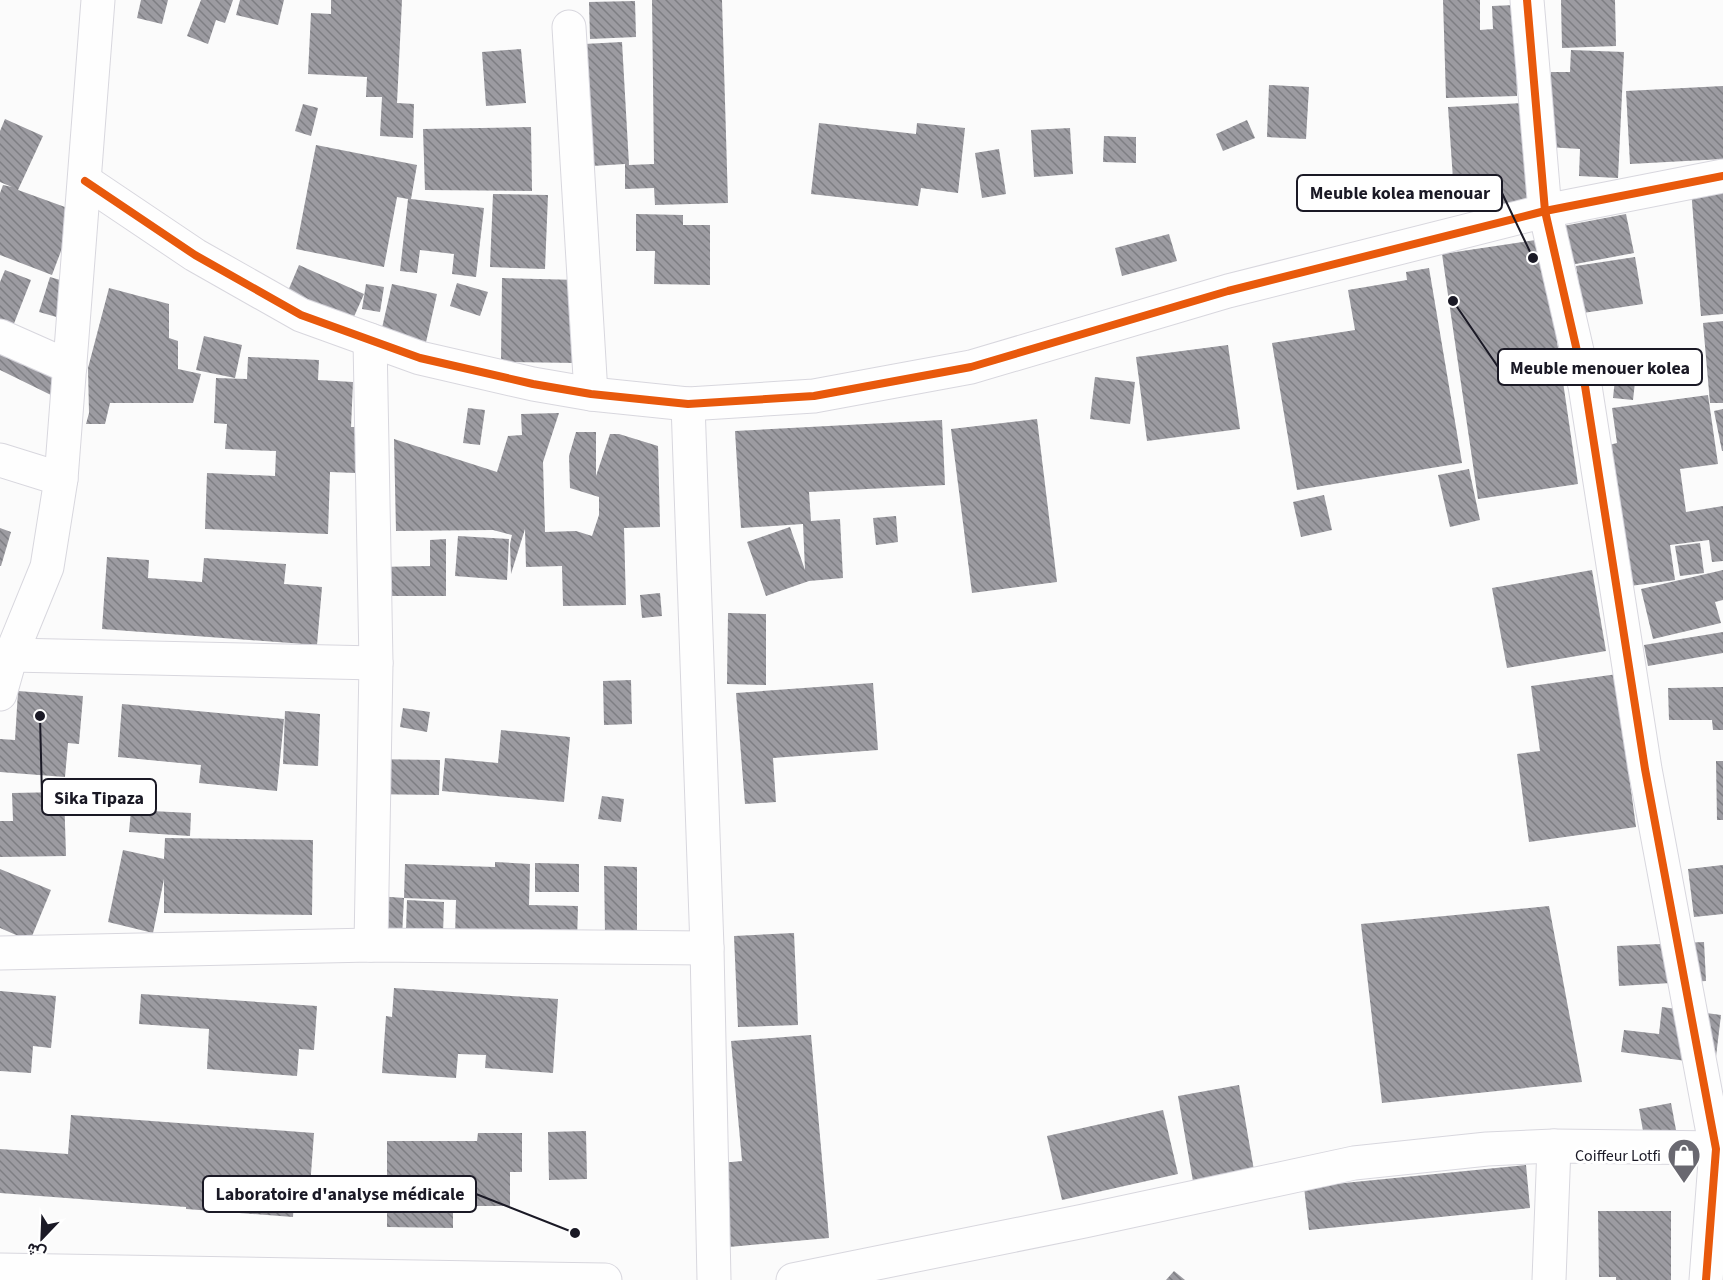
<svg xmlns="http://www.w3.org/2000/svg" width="1723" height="1280" viewBox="0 0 1723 1280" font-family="'Source Sans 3',Vazirmatn,sans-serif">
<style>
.building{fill:url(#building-back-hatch)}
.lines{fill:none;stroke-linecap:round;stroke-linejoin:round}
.minor-casing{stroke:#d8d7de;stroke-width:35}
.secondary-casing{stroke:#d8d7de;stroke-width:35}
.minor{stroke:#fefefe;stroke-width:33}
.secondary{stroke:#fefefe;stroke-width:33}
.cycleway-casing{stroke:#fff;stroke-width:11}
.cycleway{stroke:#e8590c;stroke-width:8}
.labels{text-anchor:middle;stroke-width:6;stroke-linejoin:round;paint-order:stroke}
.poi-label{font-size:16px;fill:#1a1925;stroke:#fff;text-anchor:end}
.leader{fill:none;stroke:#1a1925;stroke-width:2}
.callout-dot{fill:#1a1925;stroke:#fff;stroke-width:2}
.callout{fill:#fff;stroke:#1a1925;stroke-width:2}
.callout-label{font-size:18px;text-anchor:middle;font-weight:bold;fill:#1a1925}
</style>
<defs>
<pattern id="building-back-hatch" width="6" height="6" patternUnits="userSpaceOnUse" patternTransform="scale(1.5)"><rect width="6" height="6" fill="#9c9ba1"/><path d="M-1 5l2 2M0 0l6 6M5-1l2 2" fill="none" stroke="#7e7e83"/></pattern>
</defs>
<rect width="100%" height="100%" fill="#fbfbfb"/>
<g class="building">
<path d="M141,0H168L162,24L137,18Z"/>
<path d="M201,0H233L225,23L216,20L208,44L187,36Z"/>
<path d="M240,0H284L278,25L236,15Z"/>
<path d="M331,0H402L397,103L414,104L413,138L380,136L382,97H366L367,77L308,74L311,13L331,14Z"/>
<path d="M652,0H722L728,203L655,205L654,188L625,189V164L592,166L584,44L622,42L629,165L654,164Z"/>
<path d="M1443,0H1480V30L1493,29L1492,6L1515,5L1517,96L1446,98Z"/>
<path d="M1561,0H1615L1616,46L1562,48Z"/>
<path d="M635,1L636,37L590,39L589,2Z"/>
<path d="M521,49L526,103L486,106L482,52Z"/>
<path d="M1571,50L1624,52L1618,178L1579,176L1580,149L1548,147L1551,72H1570Z"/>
<path d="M1269,85L1309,87L1306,139L1267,137Z"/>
<path d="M1723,86V159L1630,164L1626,91Z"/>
<path d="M1523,103L1530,203L1455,208L1448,107Z"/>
<path d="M303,104L318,108L311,136L295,131Z"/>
<path d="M5,119L43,136L18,190L76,211L52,275L0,255V193L3,185L12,187L0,182V131Z"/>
<path d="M1247,120L1255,138L1223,151L1216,134Z"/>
<path d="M819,123L916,134L917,123L965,128L958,193L921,188L918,206L811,194Z"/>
<path d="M531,127L532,191L425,190L423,129Z"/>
<path d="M1070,128L1073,174L1034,177L1031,130Z"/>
<path d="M1104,136L1136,137V163L1103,162Z"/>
<path d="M316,145L417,165L411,199L484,208L476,277L452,274L454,254L420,250L417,273L400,271L408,199L397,197L384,267L296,249Z"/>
<path d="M999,149L1006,194L982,198L975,153Z"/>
<path d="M1723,187V314L1701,316L1691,189Z"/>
<path d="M493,194L548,195L545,269L490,267Z"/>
<path d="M636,214L683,215V225H710V285L654,284L655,251H636Z"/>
<path d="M1626,214L1634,253L1565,266L1558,227Z"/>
<path d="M1169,234L1177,261L1122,276L1115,248Z"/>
<path d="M1542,239L1578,484L1478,499L1442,254Z"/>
<path d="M1635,257L1643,304L1583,313L1576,266Z"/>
<path d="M299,265L364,294L353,319L288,291Z"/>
<path d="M1429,268L1462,463L1297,490L1272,343L1355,330L1348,290L1407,280L1406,272Z"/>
<path d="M5,270L31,280L6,344L65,372L53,396L0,370V282Z"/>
<path d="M50,277L70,283L60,318L39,312Z"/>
<path d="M502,278L579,280L577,363L501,362Z"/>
<path d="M457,283L488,292L480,316L450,306Z"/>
<path d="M366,284L384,287L380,312L362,309Z"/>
<path d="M392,284L437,294L424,351L379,341Z"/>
<path d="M109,288L169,304V338L178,341V369L201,374L193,403H110L105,424H86L89,413L88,368Z"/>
<path d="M1723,321V403H1710L1703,323Z"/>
<path d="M204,336L242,345L235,378L196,370Z"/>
<path d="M1228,345L1240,429L1147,441L1136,357Z"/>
<path d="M248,357L319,360L318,380L353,382L351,427H357L355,473L330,472L328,534L205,529L207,473L275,476L276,451L225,449L227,424L214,423L216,378L247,379Z"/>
<path d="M1095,377L1135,382L1130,424L1090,419Z"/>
<path d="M1615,379L1635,382L1633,400L1613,398Z"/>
<path d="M1708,395L1718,464L1680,469L1686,512L1723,506V561L1712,562L1709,540L1670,545L1675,580L1630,586L1609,445L1617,443L1612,408Z"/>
<path d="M468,408L485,410L480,445L463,443Z"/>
<path d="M1723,409V451H1722L1714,411Z"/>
<path d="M559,413L543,462L545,532L576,531L592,536L599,515V497L570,488L569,456L576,432H596V476L610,434H619L658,446L660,527L624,528L626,605L563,606L562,566L526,567L525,529L511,574L510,544L512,535L493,530L396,531L394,439L497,472L508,436L522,435L521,414Z"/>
<path d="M1037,419L1057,582L972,593L951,429Z"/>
<path d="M942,420L945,485L809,492L811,521L840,519L843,578L809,581L766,596L747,542L790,527L805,570L803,524L741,528L735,431Z"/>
<path d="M1469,469L1480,520L1450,527L1438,475Z"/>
<path d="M1324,495L1332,530L1301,537L1293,502Z"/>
<path d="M896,516L898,542L876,545L873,518Z"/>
<path d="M0,528L11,532L1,566H0Z"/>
<path d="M458,536L509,539L507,580L455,576Z"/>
<path d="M446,539V596H378L377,567L430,566V540Z"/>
<path d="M1700,543L1704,573L1680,576L1675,546Z"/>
<path d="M107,557L149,560L148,578L202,582L204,558L286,564L284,584L322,587L317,645L102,629Z"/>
<path d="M1592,570L1606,651L1507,668L1492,588Z"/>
<path d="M1723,570V600L1715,602L1721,623L1653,639L1641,589Z"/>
<path d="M660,593L662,616L642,618L640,595Z"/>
<path d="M728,613L766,614V685L727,684Z"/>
<path d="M1723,632V653L1648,666L1644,645Z"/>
<path d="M1625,673L1620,708L1636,827L1529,842L1517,754L1540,751L1531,686Z"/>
<path d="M631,680L632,724L604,725L603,681Z"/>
<path d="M873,683L878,750L773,758L776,802L745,804L736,693Z"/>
<path d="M1723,687V730H1713L1712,720H1669L1668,688Z"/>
<path d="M18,691L83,696L79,744L68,743L65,777L0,772V739L15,740Z"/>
<path d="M122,704L284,719L277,791L199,783L201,765L118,757Z"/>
<path d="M403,708L430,712L427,732L400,727Z"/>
<path d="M285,711L320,714L318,766L283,764Z"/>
<path d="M501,730L570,737L564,802L442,791L445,758L498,763Z"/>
<path d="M366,759L440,760L439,795L365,794Z"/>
<path d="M1716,761H1723V820H1717Z"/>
<path d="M64,792L66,856L0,857V821H13L12,793Z"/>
<path d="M602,796L624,799L621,822L598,819Z"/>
<path d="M131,810L191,813L190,836L129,832Z"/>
<path d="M165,838L313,840L312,915L164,913V879L153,933L108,922L123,850L164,859Z"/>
<path d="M495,862L530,864L529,905L578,906L577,941L455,936L456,900L404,898L405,864L495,867Z"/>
<path d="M535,863L579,864V892H535Z"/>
<path d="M1723,865V914L1694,917L1688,869Z"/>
<path d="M604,866L637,867V934H605Z"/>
<path d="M0,869L51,890L30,941L0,928Z"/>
<path d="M364,895L404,898L402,936L361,935Z"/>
<path d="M407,900L444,902L443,934L406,931Z"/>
<path d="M1549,906L1582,1082L1382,1103L1361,924Z"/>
<path d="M794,933L798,1025L738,1027L734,936Z"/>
<path d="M1704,942L1706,981L1619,986L1617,946Z"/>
<path d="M394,988L558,999L553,1073L485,1068L486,1055L458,1054L456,1078L382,1073L386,1016L392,1017Z"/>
<path d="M0,991L56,996L51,1048L33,1046L31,1073L0,1071Z"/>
<path d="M141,994L317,1006L314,1050L299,1049L297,1076L207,1069L209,1029L139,1024Z"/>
<path d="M1662,1007L1721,1015L1715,1065L1621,1052L1624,1030L1659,1034Z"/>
<path d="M811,1035L829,1238L718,1248L710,1164L742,1161L731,1041Z"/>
<path d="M1239,1085L1255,1176L1194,1187L1178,1096Z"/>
<path d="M1671,1103L1676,1130L1644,1136L1639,1109Z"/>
<path d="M1163,1110L1178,1174L1062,1200L1047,1136Z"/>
<path d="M71,1115L314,1133L310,1187L295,1186L293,1217L186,1209V1207L0,1193V1149L68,1154Z"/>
<path d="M586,1131L587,1179L549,1180L548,1132Z"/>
<path d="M478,1133H522V1172H510V1206H453V1228L387,1227V1141H477Z"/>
<path d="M1526,1165L1530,1208L1309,1230L1304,1187Z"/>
<path d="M1598,1211H1671V1280H1616V1277H1599Z"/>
<path d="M1174,1271L1185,1280H1166Z"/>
</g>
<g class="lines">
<defs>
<g id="minor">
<path d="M1527,0L1545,211L1585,386L1645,769L1716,1149L1706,1280"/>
<path d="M569,27L591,394"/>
<path d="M85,181L195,255L301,315L420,358L533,384L591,394L688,404L814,396L971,367L1228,291L1545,211L1723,176"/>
<path d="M0,336L70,367"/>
<path d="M370,340L376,663L371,945"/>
<path d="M688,404L707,948L714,1280"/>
<path d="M0,460L61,479"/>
<path d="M11,655L376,663"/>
<path d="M0,694L11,655L47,567L61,479L98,0"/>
<path d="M0,953L371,945L707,948"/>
<path d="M793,1280L1084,1221L1354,1163L1487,1149L1554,1146L1723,1148"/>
<path d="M1549,1280L1554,1146"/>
</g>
<path id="secondary" d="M0,1270L605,1280"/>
</defs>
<use href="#minor" class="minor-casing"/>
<use href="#secondary" class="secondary-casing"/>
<use href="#minor" class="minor"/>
<use href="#secondary" class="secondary"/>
<defs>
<g id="cycleway">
<path d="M1527,0L1545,211L1585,386L1645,769L1716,1149L1706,1280"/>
<path d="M85,181L195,255L301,315L420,358L533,384L591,394L688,404L814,396L971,367L1228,291L1545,211L1723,176"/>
</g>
</defs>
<use href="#cycleway" class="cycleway-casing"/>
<use href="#cycleway" class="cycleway"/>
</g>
<defs>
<symbol id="shop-pin" viewBox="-11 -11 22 30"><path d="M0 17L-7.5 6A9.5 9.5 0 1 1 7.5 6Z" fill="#696870" stroke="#fff"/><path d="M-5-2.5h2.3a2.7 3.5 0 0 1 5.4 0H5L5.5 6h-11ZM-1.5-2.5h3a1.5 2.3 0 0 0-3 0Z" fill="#fff"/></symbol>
</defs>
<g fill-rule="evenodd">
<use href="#shop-pin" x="1665" y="1136" width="38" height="52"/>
</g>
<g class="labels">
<g class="poi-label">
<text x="1661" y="1161">Coiffeur Lotfi</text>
</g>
</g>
<path class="leader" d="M1533 258L1502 193M1453 301L1498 367M40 716L42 797M575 1233L476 1194"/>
<g class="callout-dot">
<circle cx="1533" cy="258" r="6"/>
<circle cx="1453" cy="301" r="6"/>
<circle cx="40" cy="716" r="6"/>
<circle cx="575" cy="1233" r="6"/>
</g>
<g class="callout">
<rect x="1297" y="175" width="205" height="36" rx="6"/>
<rect x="1498" y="349" width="204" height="36" rx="6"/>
<rect x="42" y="779" width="114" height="36" rx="6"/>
<rect x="203" y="1176" width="273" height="36" rx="6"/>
</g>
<g class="callout-label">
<text x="1400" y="199">Meuble kolea menouar</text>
<text x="1600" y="374">Meuble menouer kolea</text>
<text x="99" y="804">Sika Tipaza</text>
<text x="340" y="1200">Laboratoire d'analyse médicale</text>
</g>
<g transform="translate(42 1238) rotate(203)" stroke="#ffffff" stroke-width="4.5" paint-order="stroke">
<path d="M0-4.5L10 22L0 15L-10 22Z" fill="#1a1925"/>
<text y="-9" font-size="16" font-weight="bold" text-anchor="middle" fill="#1a1925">ش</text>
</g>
</svg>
